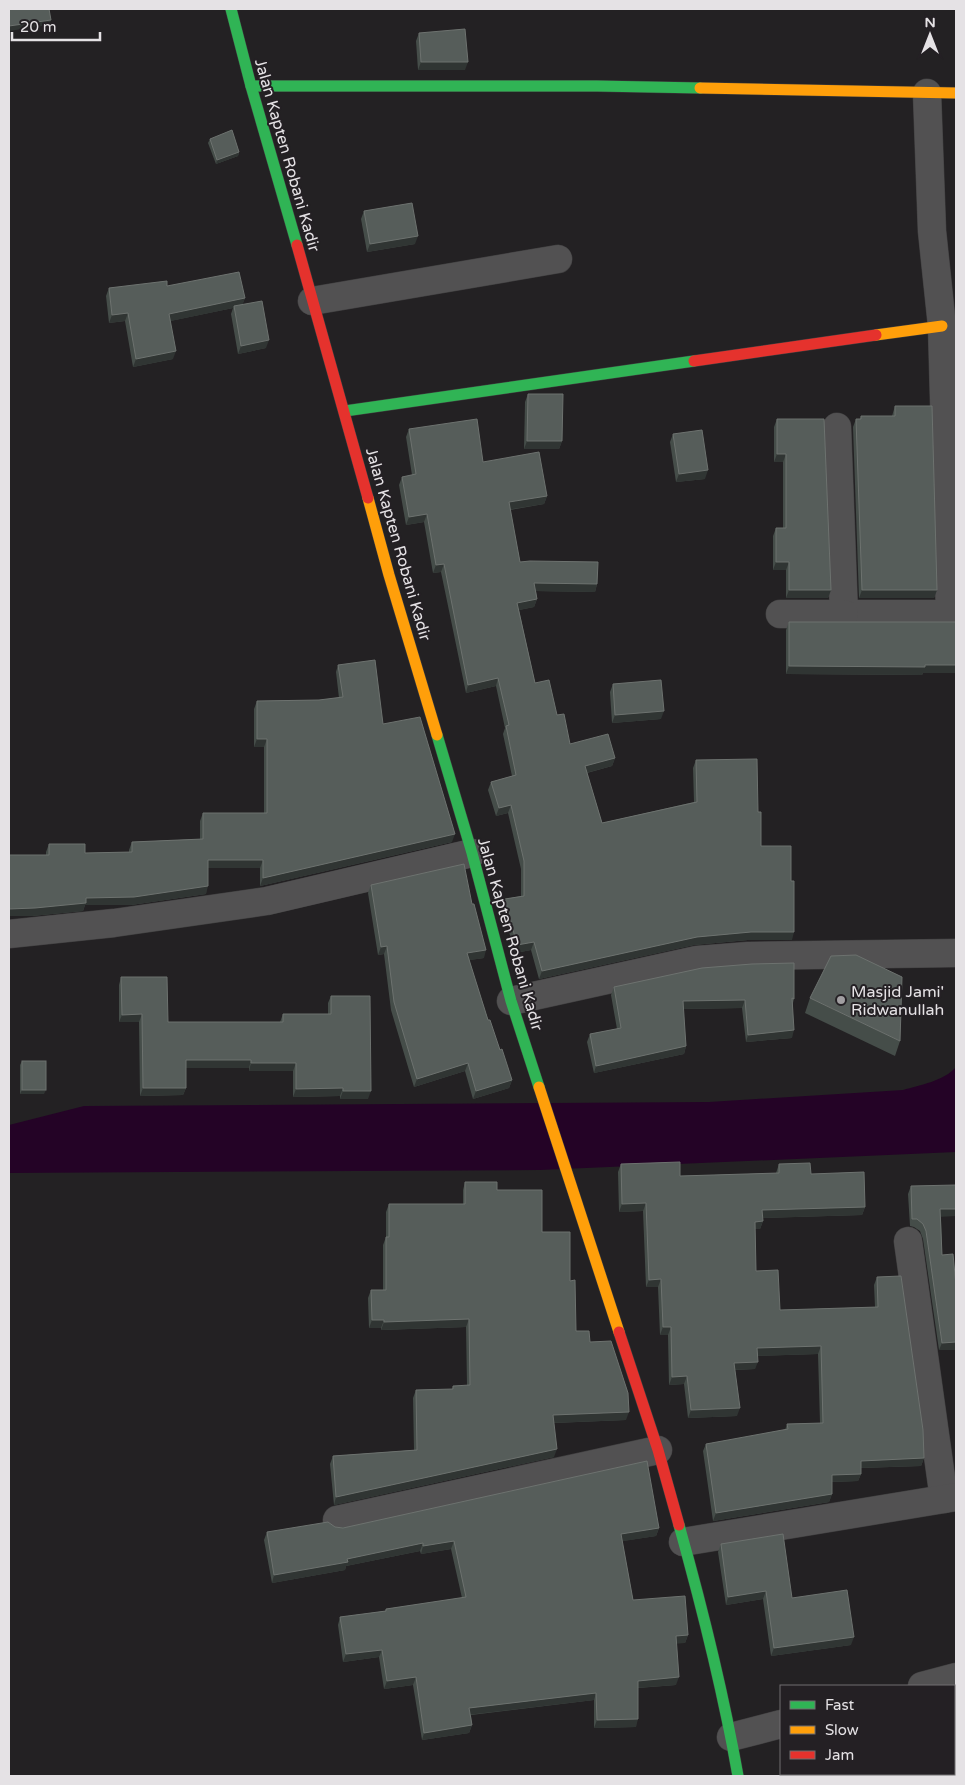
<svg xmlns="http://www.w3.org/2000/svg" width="965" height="1785" viewBox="0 0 965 1785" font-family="'Varela Round',sans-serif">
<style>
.water{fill:#240326}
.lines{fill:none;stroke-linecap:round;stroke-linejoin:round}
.street-casing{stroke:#3f3e3f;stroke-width:29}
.fast-casing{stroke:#3f3e3f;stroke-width:12}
.slow-casing{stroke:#3f3e3f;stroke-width:12}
.jam-casing{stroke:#3f3e3f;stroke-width:12}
.street{stroke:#525152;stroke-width:28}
.fast{stroke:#30b455;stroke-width:11}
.slow{stroke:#ff9f0a;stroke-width:11}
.jam{stroke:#e5322d;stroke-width:11}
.wall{fill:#454d49}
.shaded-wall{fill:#303533}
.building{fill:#565d5a;stroke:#6d726f}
.poi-dot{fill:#a19ea1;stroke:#242024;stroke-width:2}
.labels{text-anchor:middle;stroke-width:4;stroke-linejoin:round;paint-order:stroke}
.street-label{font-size:16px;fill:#e5e2e5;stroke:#242024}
.poi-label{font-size:16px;fill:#e5e2e5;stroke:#242024;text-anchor:start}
</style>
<rect width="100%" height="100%" fill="#232123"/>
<path class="water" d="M956,1067V1152L540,1170L9,1173V1125L84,1106L709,1102L903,1090C920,1085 944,1081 956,1067Z"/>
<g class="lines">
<defs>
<g id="street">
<path d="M927,93L932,231L942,326L950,614"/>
<path d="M312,301L558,259"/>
<path d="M837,427L844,614H956"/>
<path d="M780,614H844"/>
<path d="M9,934L114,923L267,901L472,853"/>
<path d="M511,1001L697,960L748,956L956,953"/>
<path d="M908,1241L944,1499"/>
<path d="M337,1520L658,1450"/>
<path d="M683,1542L956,1497"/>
<path d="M922,1686L956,1677"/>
<path d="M731,1737L781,1724"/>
</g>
<g id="fast">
<path d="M231,9L251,86L297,245"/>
<path d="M251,86H597L700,88"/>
<path d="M345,411L694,361"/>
<path d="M437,735L472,853L511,1001L539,1087"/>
<path d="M679,1525C702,1607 723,1691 738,1776"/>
</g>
<g id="slow">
<path d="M700,88L956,93"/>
<path d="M876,335L942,326"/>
<path d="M368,498L389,575L437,735"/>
<path d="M539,1087L619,1332"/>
</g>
<g id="jam">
<path d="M297,245L368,498"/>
<path d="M694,361L876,335"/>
<path d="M619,1332L658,1450L679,1525"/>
</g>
</defs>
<use href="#street" class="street-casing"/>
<use href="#fast" class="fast-casing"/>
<use href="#slow" class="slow-casing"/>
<use href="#jam" class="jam-casing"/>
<use href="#street" class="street"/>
<use href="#fast" class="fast"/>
<use href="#slow" class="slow"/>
<use href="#jam" class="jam"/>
</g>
<g class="wall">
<path d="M419,33L465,70H418L416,41Z"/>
<path d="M210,139L239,152L238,156L216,164L208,143Z"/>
<path d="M364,211L415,244L367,252L361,219Z"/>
<path d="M167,286L245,298L242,305L266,348L238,354L231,314L233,308L170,321L173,359L133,367L125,321L109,323L106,296L109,288Z"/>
<path d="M528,394L562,441L559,449H524L525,402Z"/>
<path d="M895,406L937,590L934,598H859L853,427L856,419H860L861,416H892Z"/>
<path d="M777,419L831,590L828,598H786V570H773V536L776,528H783V462H774V427Z"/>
<path d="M409,429L483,462L547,496L544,504L510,510L520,562L597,584L595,592L536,591L537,599L534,607L519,610L535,683L557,715L570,744L615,758L612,766L587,773L602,823L694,802L693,768L696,760L758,812L761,846L792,940H748L694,945L539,979L531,950L515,953L502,907L505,899L521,896V869L508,813L496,816L488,790L491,782L512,776L503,734L505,728L496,686L466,693L441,572L433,573L424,522L406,525L399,485L402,477L412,475L406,437Z"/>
<path d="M673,434L705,479L676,482L670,442Z"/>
<path d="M789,622L923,673L922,675L786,674V630Z"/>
<path d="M338,665L383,724L452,842L260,886V868H208L206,894L131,905H85L83,911L32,916L46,855V852L49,844L85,853L129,852V850L132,842L200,839V821L203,813H264V747H254V709L257,701L319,700L339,698L336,672Z"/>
<path d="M613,684L661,719L612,723L610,692Z"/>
<path d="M371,885L484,958L469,960L488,1020L512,1080L509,1088L473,1099L465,1071L414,1087L391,1010L384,954L378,955L368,893Z"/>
<path d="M794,963V999L793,1003L792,1038L746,1042L742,1008L683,1009L686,1046L684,1054L594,1073L587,1042L590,1034L617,1029L611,995L614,987Z"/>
<path d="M121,977L168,1022H280L283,1014H328V1003L331,996L368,1099H340V1096L293,1097V1071H249V1068H186V1088L183,1095L140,1096L139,1022H119V985Z"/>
<path d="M810,998L900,1041L895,1056L805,1013Z"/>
<path d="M22,1061L44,1094H20V1065Z"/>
<path d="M621,1164L680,1176L776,1173L779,1164L811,1174L865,1207L862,1215L762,1218L763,1221L760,1229H755L756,1271L780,1310L875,1307L874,1285L877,1277L924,1458L921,1466L861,1468V1474L858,1481L832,1482V1494L829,1502L713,1521L703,1451L706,1444L785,1430L787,1424L820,1423L818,1354L757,1356L755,1369L735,1370L737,1416L688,1418L684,1384L669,1385L668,1335H660L658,1287H646L643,1211L619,1212L618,1172Z"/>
<path d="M465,1182L497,1190L542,1232L570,1281L576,1331L590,1342L626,1420L554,1423V1457L334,1505L330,1464L333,1456L414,1450L413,1398L416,1390L452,1389L453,1386H467L466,1327L381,1330V1328H369L368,1298L371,1290H383V1245L386,1237V1212L389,1204H463V1190Z"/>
<path d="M911,1186L941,1217L942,1255L956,1350H939L923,1239L920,1231L914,1227L910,1226L908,1194Z"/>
<path d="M335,1527L659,1528L656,1536L622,1541L633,1600L688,1635L685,1643H676V1685L638,1688L636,1727L594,1728V1700L471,1715L472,1725L469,1733L422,1740L413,1685L384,1689L379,1657L343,1662L338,1625L340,1617L385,1611L386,1609L462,1598L451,1549L421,1554L420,1551L346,1566L345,1570L272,1583L264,1540L267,1532Z"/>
<path d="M721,1544L792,1598L851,1645L771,1656L763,1599L726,1605L718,1552Z"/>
</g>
<g class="shaded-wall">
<path d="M51,20L49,25L9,31V26Z"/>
<path d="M421,62H468L465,70H418Z"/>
<path d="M239,152L238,156L216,164L217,160Z"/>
<path d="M418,236L415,244L367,252L370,244Z"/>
<path d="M245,298L242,306H234L233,308L166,322L169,314Z"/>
<path d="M128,313L125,321L109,323L112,315Z"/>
<path d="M269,340L266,348L238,354L241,346Z"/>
<path d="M176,351L173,359L133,367L136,359Z"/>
<path d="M527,441H562L559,449H524Z"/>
<path d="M777,454H786L783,462H774Z"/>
<path d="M708,470L705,479L676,482L679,474Z"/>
<path d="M547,496L544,504L506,510L509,502Z"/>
<path d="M427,514L424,522L406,525L409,517Z"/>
<path d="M776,562H789L786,570H773Z"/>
<path d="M444,564L441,572L433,573L436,565Z"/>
<path d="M534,583L597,584L595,592L531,591Z"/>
<path d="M789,590H831L828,598H786Z"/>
<path d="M862,590H937L934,598H859Z"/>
<path d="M537,599L534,607L514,611L517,603Z"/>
<path d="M956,665V673H923L922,675L786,674L789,666Z"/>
<path d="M498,678L496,686L466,693L468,685Z"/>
<path d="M664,711L661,719L612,723L615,715Z"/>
<path d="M257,739H267L264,747H254Z"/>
<path d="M615,758L612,766L582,774L585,766Z"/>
<path d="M511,805L508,813L496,816L499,808Z"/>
<path d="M455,834L452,842L260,886L263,878Z"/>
<path d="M208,860H263L260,868H205Z"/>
<path d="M208,886L206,894L131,905H85L83,911L32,916H9V909L86,898Z"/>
<path d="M751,932H794L792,940H748L694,945L539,979L542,971L697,937Z"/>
<path d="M534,942L531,950L515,953L517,945Z"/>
<path d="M387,946L384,954L378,955L381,947Z"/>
<path d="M486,950L484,958L464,961L467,953Z"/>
<path d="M745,1000L742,1008L680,1009L683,1001Z"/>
<path d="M142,1014L139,1022H119L122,1015Z"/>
<path d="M794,1030L792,1038L746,1042L748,1035Z"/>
<path d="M686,1046L684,1054L594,1073L596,1066Z"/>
<path d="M186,1060H251L249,1068H183Z"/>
<path d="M251,1063H296L293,1071H249Z"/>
<path d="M468,1063L465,1071L414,1087L417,1079Z"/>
<path d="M512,1080L509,1088L473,1099L476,1091Z"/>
<path d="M143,1088H186L183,1095L140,1096Z"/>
<path d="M343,1088L340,1096L293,1097L296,1089Z"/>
<path d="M22,1090H46L44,1094H20Z"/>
<path d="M343,1091H371L368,1099H340Z"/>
<path d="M646,1203L643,1211L619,1212L622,1204Z"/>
<path d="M865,1207L862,1215L759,1218L762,1210Z"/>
<path d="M940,1209H956V1216L938,1217Z"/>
<path d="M763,1221L760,1229H752L755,1222Z"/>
<path d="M661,1279L658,1287H646L649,1280Z"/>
<path d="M469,1319L466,1327L381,1330L384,1322Z"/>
<path d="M372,1320H384L381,1328H369Z"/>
<path d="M663,1327H671L668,1335H660Z"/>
<path d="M956,1342V1350H939L942,1343Z"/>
<path d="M821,1346L818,1354L754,1356L757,1348Z"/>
<path d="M758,1362L755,1369L732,1370L734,1363Z"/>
<path d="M687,1376L684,1384L669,1385L672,1377Z"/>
<path d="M740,1408L737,1416L688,1418L691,1410Z"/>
<path d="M629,1412L626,1420L551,1423L553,1415Z"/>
<path d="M557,1449L554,1457L334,1505L336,1497Z"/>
<path d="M924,1458L921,1466L858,1468L861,1461Z"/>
<path d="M861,1474L858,1481L829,1482L832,1475Z"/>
<path d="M832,1494L829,1502L713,1521L716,1513Z"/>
<path d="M659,1528L656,1536L618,1542L621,1534Z"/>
<path d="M454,1541L451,1549L421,1554L423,1546Z"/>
<path d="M423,1543L420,1551L346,1566L345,1570L272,1583L274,1575L347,1559Z"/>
<path d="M766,1591L763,1599L726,1605L728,1597Z"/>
<path d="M688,1635L685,1643L673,1644L676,1636Z"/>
<path d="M854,1637L851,1645L771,1656L774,1648Z"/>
<path d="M382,1650L379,1657L343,1662L346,1654Z"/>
<path d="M416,1677L413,1685L384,1689L387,1681Z"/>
<path d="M679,1677L676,1685L635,1688L638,1681Z"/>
<path d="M596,1693L594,1700L467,1715L469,1708Z"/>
<path d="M638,1719L636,1727L594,1728L597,1720Z"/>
<path d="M472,1725L469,1733L422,1740L424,1733Z"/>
<path d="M954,1768H956V1776H893L894,1774H954Z"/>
</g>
<g class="building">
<path d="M9,9H49L51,20L9,26Z"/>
<path d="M465,29L468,62H421L419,33Z"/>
<path d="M232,130L239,152L217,160L210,139Z"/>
<path d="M412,203L418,236L370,244L364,211Z"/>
<path d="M239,272L245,298L169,314L176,351L136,359L128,313L112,315L109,288L167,281V286Z"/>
<path d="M262,301L269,340L241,346L234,306Z"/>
<path d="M528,394H563L562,441H527Z"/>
<path d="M895,406H932L937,590H862L856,419H861V416H895Z"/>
<path d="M477,419L483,462L539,452L547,496L509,502L520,562L530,561L598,562L597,584L534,583L537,599L517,603L535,683L549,680L557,715L564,714L570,744L608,734L615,758L585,766L602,823L697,802L696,760L757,759L758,812H761V846H791V881H794V932H751L697,937L542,971L534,942L517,945L505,899L524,896V861L511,805L499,808L491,782L516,775L506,726L509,725L498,678L468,685L444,564L436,565L427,514L409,517L402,477L416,474L409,429Z"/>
<path d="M777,419H824L831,590H789V562H776V528H786V454H777Z"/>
<path d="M702,430L708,470L679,474L673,434Z"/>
<path d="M789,622H956V665H925V667L789,666Z"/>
<path d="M375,660L383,724L420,717L455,834L263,878V860H208V886L134,897L86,898V903L35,908L9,909V855H49V844H85V853L132,852V842L203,839V813H267V739H257V701L319,700L343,697L338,665Z"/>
<path d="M661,680L664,711L615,715L613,684Z"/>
<path d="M464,864L472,904H474L486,950L467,953L488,1020H490L500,1050L502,1049L512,1080L476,1091L468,1063L417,1079L394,1002L387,946L381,947L371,885Z"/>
<path d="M856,955L902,977L900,1041L810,998L831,956Z"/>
<path d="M794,963V999L792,998L794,1030L748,1035L745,1000L683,1001L686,1046L596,1066L590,1034L621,1028L614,987L702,968L752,964Z"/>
<path d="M121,977H167L168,1022H283V1014H331V996H370L371,1091H343V1088L296,1089V1063H251V1060H186V1088H143L142,1014L122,1015Z"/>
<rect x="22" y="1061" width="24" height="29"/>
<path d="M680,1162V1176L779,1173V1164L810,1163L811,1174L864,1172L865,1207L762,1210L763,1221L755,1222L756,1271L778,1270L780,1310L878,1307L877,1277L901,1276L923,1430L924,1458L861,1461V1474L832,1475V1494L716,1513L706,1444L788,1429L787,1424L823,1423L821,1346L757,1348L758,1362L734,1363L740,1408L691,1410L687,1376L672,1377L671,1327H663L661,1279L649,1280L646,1203L622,1204L621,1164Z"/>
<path d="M465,1182H497V1190H542V1232H570V1281L575,1280L576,1331H589L590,1342L611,1341L628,1393L629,1412L553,1415L557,1449L336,1497L333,1456L417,1450L416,1390L453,1389V1386L470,1385L469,1319L384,1322V1320H372L371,1290H386V1237H389V1204H465Z"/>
<path d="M956,1185V1209H940L942,1255L953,1254L956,1285V1342L942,1343L926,1231L923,1224L917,1219H912L911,1186Z"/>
<path d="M647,1461L659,1528L621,1534L633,1600L685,1596L688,1635L676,1636L679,1677L638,1681V1719L597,1720L596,1693L469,1708L472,1725L424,1733L416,1677L387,1681L382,1650L346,1654L340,1617L386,1611V1609L466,1597L454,1541L423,1546V1543L347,1559L348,1562L274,1575L267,1532L328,1522L335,1527L343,1528Z"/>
<path d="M783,1534L792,1598L847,1590L854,1637L774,1648L766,1591L728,1597L721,1544Z"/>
<rect x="954" y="1702" width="2" height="66"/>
<rect x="786" y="1774" width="45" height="2"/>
</g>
<circle class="poi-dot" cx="841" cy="1000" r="5"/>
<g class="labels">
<g class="street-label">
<text transform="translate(288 155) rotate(74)" y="6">Jalan Kapten Robani Kadir</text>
<text transform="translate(399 544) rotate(74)" y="6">Jalan Kapten Robani Kadir</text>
<text transform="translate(511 934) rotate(74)" y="6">Jalan Kapten Robani Kadir</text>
</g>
<g class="poi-label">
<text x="851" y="997">Masjid Jami'<tspan x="851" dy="18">Ridwanullah</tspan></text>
</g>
</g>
<rect width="965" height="1785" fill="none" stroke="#e5e2e5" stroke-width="20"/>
<rect x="780" y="1685" width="175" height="90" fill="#242024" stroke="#716e71"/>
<rect x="790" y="1701" width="25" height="8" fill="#30b455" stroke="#716e71"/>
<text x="825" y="1710" font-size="15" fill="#e5e2e5">Fast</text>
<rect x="790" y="1726" width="25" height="8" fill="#ff9f0a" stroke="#716e71"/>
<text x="825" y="1735" font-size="15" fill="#e5e2e5">Slow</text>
<rect x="790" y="1751" width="25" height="8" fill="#e5322d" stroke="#716e71"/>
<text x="825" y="1760" font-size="15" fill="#e5e2e5">Jam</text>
<g transform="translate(930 35)" stroke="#242024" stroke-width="4" paint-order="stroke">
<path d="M0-4L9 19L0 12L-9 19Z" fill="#e5e2e5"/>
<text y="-8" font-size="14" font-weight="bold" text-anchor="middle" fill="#e5e2e5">N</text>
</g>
<path d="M12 32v8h88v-8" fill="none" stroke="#e5e2e5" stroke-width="2.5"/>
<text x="20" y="32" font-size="15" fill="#e5e2e5" stroke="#242024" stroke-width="4" paint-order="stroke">20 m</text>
</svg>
